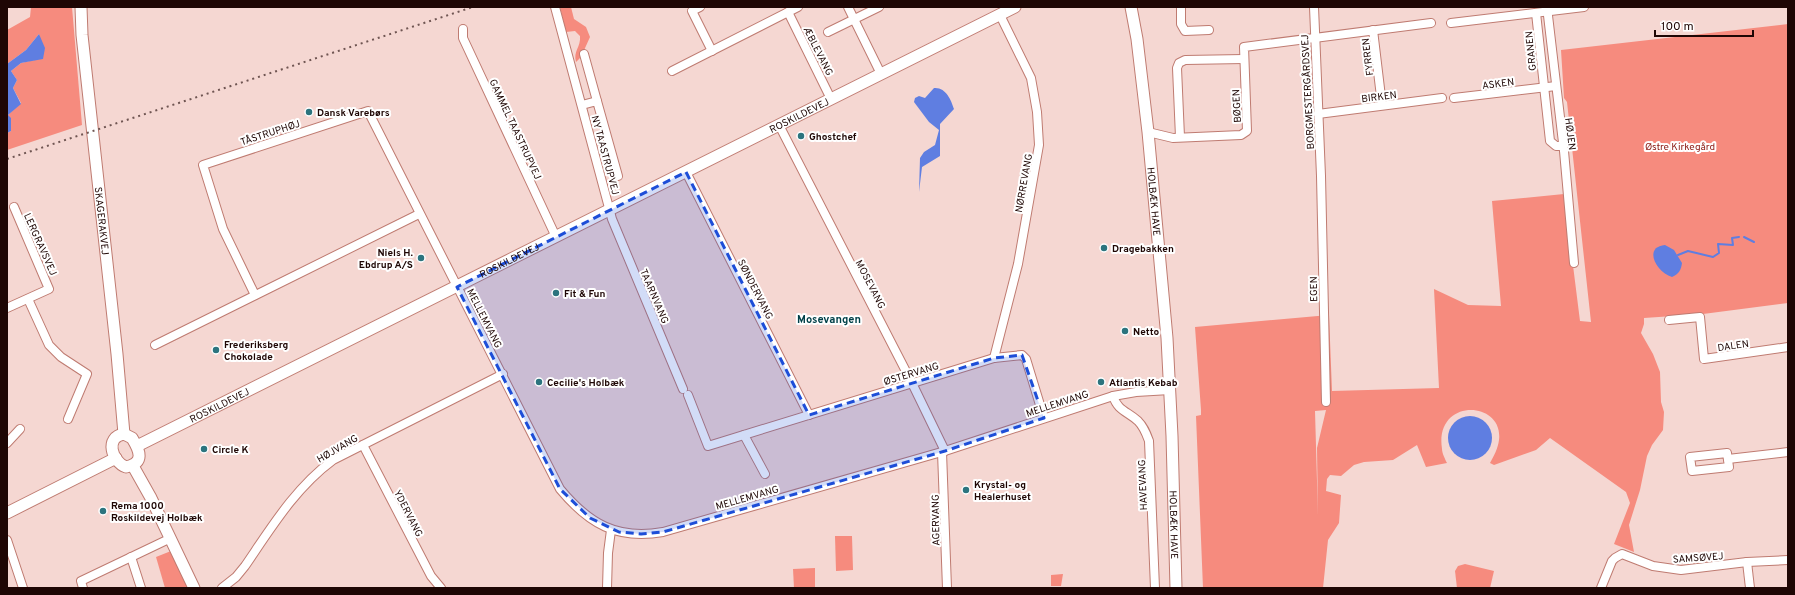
<svg xmlns="http://www.w3.org/2000/svg" width="1795" height="595" viewBox="0 0 1795 595" font-family="Overpass,sans-serif">
<style>
.green{fill:#f68b7e;fill-rule:evenodd}
.water{fill:#5f7ee1}
.lines{fill:none;stroke-linecap:round;stroke-linejoin:round}
.stream{stroke:#5f7ee1;stroke-width:2}
.street-casing{stroke:#bf7b71;stroke-width:10}
.secondary-casing{stroke:#bf7b71;stroke-width:13}
.street{stroke:#fff;stroke-width:8}
.secondary{stroke:#fff;stroke-width:11}
.rail{stroke:#6f5552;stroke-width:2;stroke-dasharray:2 4;stroke-linecap:butt}
.marked{fill:#1d4ed8;fill-opacity:0.2;stroke:#1d4ed8;stroke-width:3;stroke-dasharray:8 5;stroke-linejoin:round}
.poi-dot{fill:#2c747e;stroke:#fff;stroke-width:1.5}
.labels{text-anchor:middle;stroke-width:4;stroke-linejoin:round;paint-order:stroke}
.street-label{font-size:10px;fill:#1e0604;stroke:#fff}
.poi-label{font-size:10px;font-weight:bold;fill:#1e0604;stroke:#fff;text-anchor:start}
.park-label{font-size:10px;fill:#8f221c;stroke:#fff}
.neighbourhood-label{font-size:11px;font-weight:bold;fill:#004048;stroke:#fff}
</style>
<rect width="100%" height="100%" fill="#f5d7d2"/>
<g class="green">
<path d="M31,7H72L82,125L7,150V133L11,131L8,115L21,103L13,88L17,80L11,71L21,63L43,58L39,34L26,50L7,64V30L30,17Z"/>
<path d="M560,7H571L574,19L586,27L590,37L581,57L576,62C573,51 581,47 580,36L575,31L566,32Z"/>
<path d="M1788,24V303L1703,314L1644,318V324L1641,333L1653,354L1660,372L1661,402L1664,412L1663,430L1652,445L1647,456L1640,490L1629,525L1634,552L1614,544L1630,503L1626,492L1550,438L1536,450L1494,465L1490,463C1494,456 1498,448 1499,440C1504,400 1434,397 1442,449C1442,453 1445,459 1447,463L1426,467L1417,445L1393,460L1364,462L1354,465L1341,476L1330,475L1327,479L1326,491L1341,495L1339,523L1328,540L1323,588H1203L1196,416L1201,415V410L1195,327L1329,315L1332,391L1439,388L1434,289L1468,305L1501,306L1492,201L1564,194L1580,321L1591,322L1567,102L1564,98L1561,50ZM1326,410L1317,448L1318,516L1315,411Z"/>
<path d="M835,536H852L853,570L836,571Z"/>
<path d="M171,551L190,588H165L156,557Z"/>
<path d="M1465,564L1494,571L1490,588H1457L1455,571L1458,566Z"/>
<path d="M815,568V588H794L793,569Z"/>
<path d="M1063,574L1061,586H1051V575Z"/>
</g>
<g class="water">
<path d="M39,34L45,48L43,59L21,63L11,71L17,80L13,88L21,104L8,115L11,118V131L7,133V64L26,50Z"/>
<path d="M934,88C946,87 951,100 954,109L940,124V156L922,167L919,192L920,158L924,152L935,145L939,130L929,122L914,102L915,98L919,96L925,98Z"/>
<path d="M1665,245L1674,250L1682,263C1681,270 1679,274 1672,277C1656,272 1643,247 1665,245Z"/>
<circle cx="1470" cy="438" r="22"/>
</g>
<g class="lines">
<g class="stream">
<path d="M1744,237L1754,242"/>
<path d="M1678,255L1688,251L1713,257L1719,253L1718,244L1733,245L1732,238L1739,237"/>
</g>
<defs>
<g id="street">
<path d="M555,7L612,219L683,389"/>
<path d="M700,7L692,11L712,51"/>
<path d="M848,7L881,74"/>
<path d="M1181,7V24L1185,31L1209,30"/>
<path d="M1314,7L1321,176L1326,402"/>
<path d="M1547,7L1564,151L1574,263"/>
<path d="M788,12L831,99"/>
<path d="M1536,13L1550,141L1556,146H1563"/>
<path d="M1451,23L1584,7"/>
<path d="M463,29V38L556,237"/>
<path d="M1373,30L1382,105"/>
<path d="M828,32L879,7"/>
<path d="M584,54L597,101"/>
<path d="M672,71L798,7"/>
<path d="M1454,98L1556,86"/>
<path d="M582,105L597,101L618,176"/>
<path d="M1318,114L1442,98"/>
<path d="M779,125L912,383L945,451"/>
<path d="M1148,132L1173,138L1241,135L1247,131L1244,47L1431,23"/>
<path d="M1180,137L1177,68L1179,63L1185,60L1244,59"/>
<path d="M686,172L809,415"/>
<path d="M255,295L223,229L203,165L368,111L560,489C589,524 617,540 663,532L945,451L1113,396L1136,392L1170,390"/>
<path d="M28,299L49,345L61,357L87,374L68,419"/>
<path d="M7,308L49,289L14,207"/>
<path d="M1669,320L1700,317L1704,359L1788,347"/>
<path d="M155,345L419,214"/>
<path d="M994,358L1018,264L1039,145L1037,112L1031,78L1000,15"/>
<path d="M688,395L708,446L994,358L1022,355L1026,359L1044,418"/>
<path d="M1113,396C1118,411 1127,411 1138,421C1144,427 1146,433 1149,441L1155,588"/>
<path d="M744,435L765,474"/>
<path d="M7,443L20,429"/>
<path d="M363,445L431,576L441,588"/>
<path d="M942,452L947,588"/>
<path d="M1727,453L1729,467L1692,471L1690,457Z"/>
<path d="M1728,459L1788,452"/>
<path d="M7,540L23,588"/>
<path d="M131,557L141,588"/>
<path d="M1747,562L1750,588"/>
<path d="M83,588L81,581L171,538"/>
<path d="M222,588L236,577L245,566C271,528 295,488 333,460L503,374"/>
<path d="M607,588L608,553L611,530"/>
<path d="M1601,588L1612,561L1615,558L1622,554L1653,566L1681,570L1747,562L1788,560"/>
</g>
<g id="secondary">
<path id="s1" d="M81,7L82,35L117,354L124,434"/>
<path id="s2" d="M1131,7L1137,39L1148,132L1167,338L1172,436L1176,588"/>
<path d="M124,434L132,438C140,451 145,463 126,467C112,462 104,437 124,434Z"/>
<path id="s3" d="M137,446L1015,7"/>
<path d="M133,466L151,498L194,588"/>
<path d="M7,513L116,458"/>
</g>
</defs>
<use href="#street" class="street-casing"/>
<use href="#secondary" class="secondary-casing"/>
<use href="#street" class="street"/>
<use href="#secondary" class="secondary"/>
<path class="rail" d="M7,159L473,7"/>
</g>
<path class="marked" d="M686,172L809,415L994,358L1022,355L1044,418L945,451L663,532L641,534L619,532L590,518L560,489L457,287Z"/>
<g class="poi-dot">
<circle cx="309" cy="112" r="4"/>
<circle cx="801" cy="136" r="4"/>
<circle cx="1104" cy="248" r="4"/>
<circle cx="421" cy="258" r="4"/>
<circle cx="556" cy="293" r="4"/>
<circle cx="1125" cy="331" r="4"/>
<circle cx="216" cy="350" r="4"/>
<circle cx="539" cy="382" r="4"/>
<circle cx="1101" cy="382" r="4"/>
<circle cx="204" cy="449" r="4"/>
<circle cx="966" cy="490" r="4"/>
<circle cx="103" cy="511" r="4"/>
</g>
<g class="labels">
<g class="street-label">
<text transform="translate(819 51) rotate(63)" y="4">ÆBLEVANG</text>
<text transform="translate(1530 51) rotate(-96)" y="4">GRANEN</text>
<text transform="translate(1367 57) rotate(-97)" y="4">FYRREN</text>
<text transform="translate(1498 83) rotate(-7)" y="4">ASKEN</text>
<text transform="translate(1307 92) rotate(-93)" y="4">BORGMESTERGÅRDSVEJ</text>
<text transform="translate(1379 96) rotate(-7)" y="4">BIRKEN</text>
<text transform="translate(1236 106) rotate(-93)" y="4">BØGEN</text>
<text dy="4" stroke="none"><textPath href="#s3" startOffset="740">ROSKILDEVEJ</textPath></text>
<text transform="translate(516 129) rotate(65)" y="4">GAMMEL TAASTRUPVEJ</text>
<text transform="translate(270 132) rotate(-18)" y="4">TÅSTRUPHØJ</text>
<text transform="translate(1571 134) rotate(83)" y="4">HØJEN</text>
<text transform="translate(606 155) rotate(75)" y="4">NY TAASTRUPVEJ</text>
<text transform="translate(1023 183) rotate(-80)" y="4">NØRREVANG</text>
<text dy="4" stroke="none"><textPath href="#s2" startOffset="196">HOLBÆK HAVE</textPath></text>
<text dy="4" stroke="none"><textPath href="#s1" startOffset="215">SKAGERAKVEJ</textPath></text>
<text transform="translate(41 244) rotate(66)" y="4">LERGRAVSVEJ</text>
<text dy="4" stroke="none"><textPath href="#s3" startOffset="416">ROSKILDEVEJ</textPath></text>
<text transform="translate(871 284) rotate(63)" y="4">MOSEVANG</text>
<text transform="translate(756 289) rotate(63)" y="4">SØNDERVANG</text>
<text transform="translate(1313 289) rotate(-91)" y="4">EGEN</text>
<text transform="translate(655 296) rotate(67)" y="4">TAARNVANG</text>
<text transform="translate(485 318) rotate(63)" y="4">MELLEMVANG</text>
<text transform="translate(1733 345) rotate(-8)" y="4">DALEN</text>
<text transform="translate(911 373) rotate(-17)" y="4">ØSTERVANG</text>
<text transform="translate(1057 403) rotate(-18)" y="4">MELLEMVANG</text>
<text dy="4" stroke="none"><textPath href="#s3" startOffset="92">ROSKILDEVEJ</textPath></text>
<text transform="translate(337 448) rotate(-30)" y="4">HØJVANG</text>
<text transform="translate(1142 485) rotate(-92)" y="4">HAVEVANG</text>
<text transform="translate(747 497) rotate(-16)" y="4">MELLEMVANG</text>
<text transform="translate(409 513) rotate(63)" y="4">YDERVANG</text>
<text transform="translate(935 520) rotate(-91)" y="4">AGERVANG</text>
<text dy="4" stroke="none"><textPath href="#s2" startOffset="520">HOLBÆK HAVE</textPath></text>
<text transform="translate(1698 557) rotate(-4)" y="4">SAMSØVEJ</text>
</g>
<g class="poi-label">
<text x="317" y="116">Dansk Varebørs</text>
<text x="809" y="140">Ghostchef</text>
<text x="1112" y="252">Dragebakken</text>
<text x="413" y="256" text-anchor="end">Niels H.<tspan x="413" dy="12">Ebdrup A/S</tspan></text>
<text x="564" y="297">Fit &amp; Fun</text>
<text x="1133" y="335">Netto</text>
<text x="224" y="348">Frederiksberg<tspan x="224" dy="12">Chokolade</tspan></text>
<text x="547" y="386">Cecilie's Holbæk</text>
<text x="1109" y="386">Atlantis Kebab</text>
<text x="212" y="453">Circle K</text>
<text x="974" y="488">Krystal- og<tspan x="974" dy="12">Healerhuset</tspan></text>
<text x="111" y="509">Rema 1000<tspan x="111" dy="12">Roskildevej Holbæk</tspan></text>
</g>
<g class="park-label">
<text x="1680" y="150">Østre Kirkegård</text>
</g>
<g class="neighbourhood-label">
<text x="829" y="323">Mosevangen</text>
</g>
</g>
<rect width="1795" height="595" fill="none" stroke="#1e0604" stroke-width="16"/>
<path d="M1655 30v6h98v-6" fill="none" stroke="#1e0604" stroke-width="2"/>
<text x="1661" y="30" font-size="12" fill="#1e0604" stroke="#ffffff" stroke-width="3" paint-order="stroke">100 m</text>
</svg>
